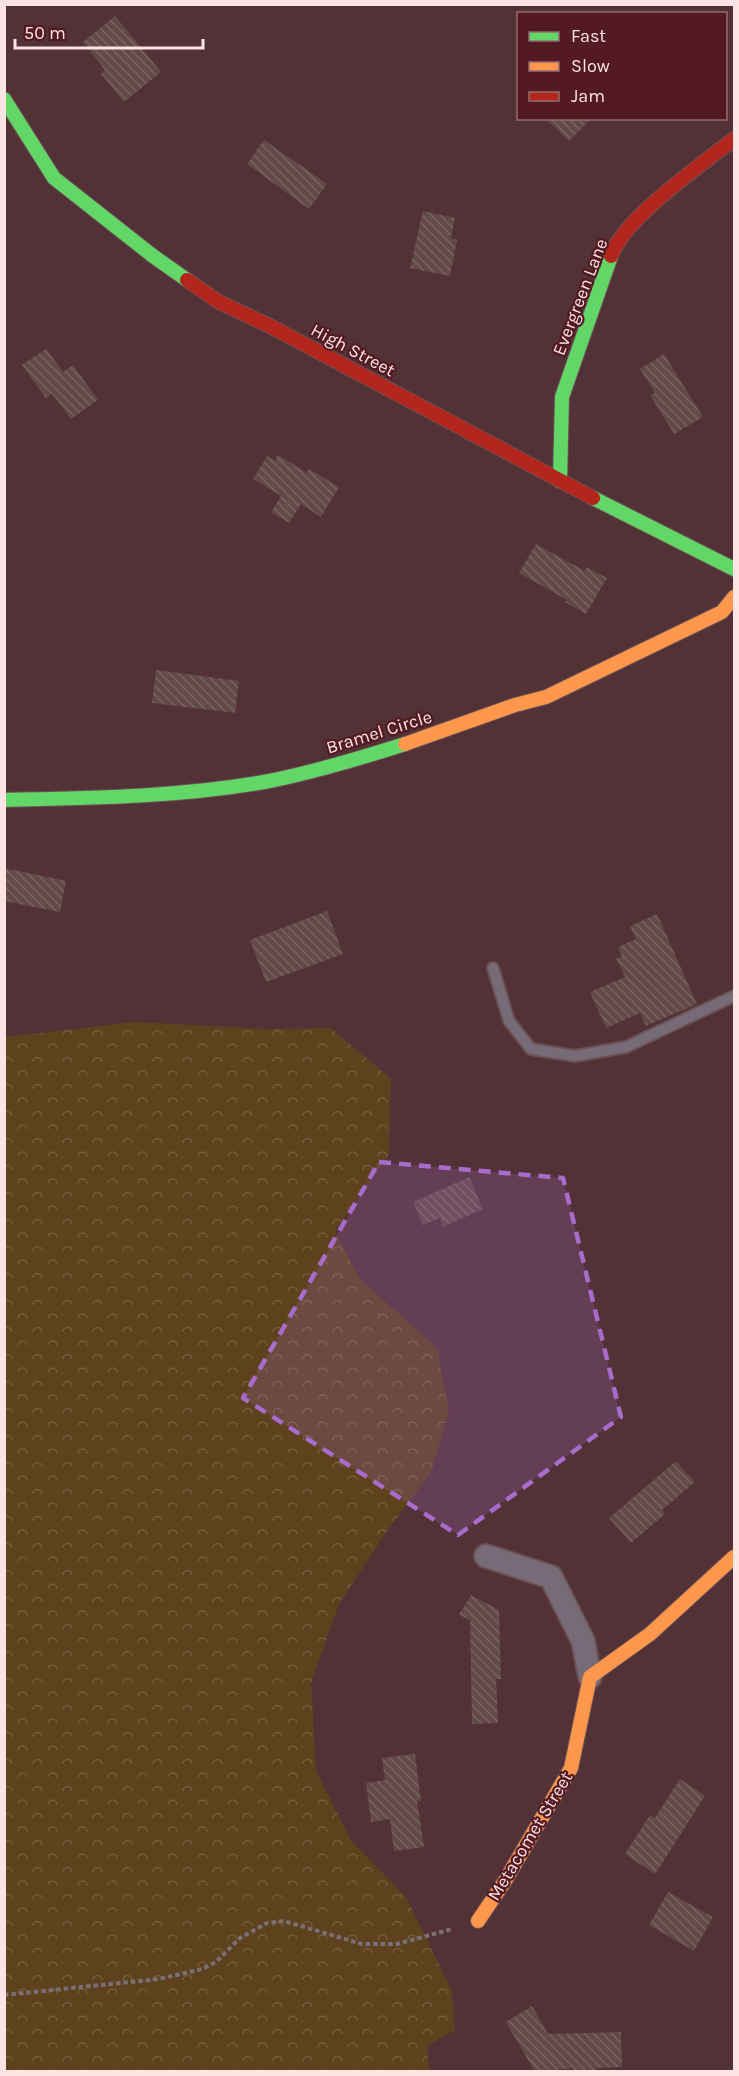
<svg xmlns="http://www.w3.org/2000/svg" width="739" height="2076" viewBox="0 0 739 2076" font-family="Karla,sans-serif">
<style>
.forest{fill:url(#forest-crowns)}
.building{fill:url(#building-back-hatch)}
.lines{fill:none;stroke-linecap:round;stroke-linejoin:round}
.lane-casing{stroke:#6b5154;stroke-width:14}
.street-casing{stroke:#6b5154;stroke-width:26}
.fast-casing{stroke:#6b5154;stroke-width:16}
.slow-casing{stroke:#6b5154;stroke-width:16}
.jam-casing{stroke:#6b5154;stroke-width:16}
.path{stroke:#7d6e77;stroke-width:4;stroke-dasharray:4.5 3;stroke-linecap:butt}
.lane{stroke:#786b78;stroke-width:10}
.street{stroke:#786b78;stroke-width:22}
.fast{stroke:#63d668;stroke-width:14}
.slow{stroke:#ff974d;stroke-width:14}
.jam{stroke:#b3261e;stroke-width:14}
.marked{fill:#a86ccc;fill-opacity:0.2;stroke:#a86ccc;stroke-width:4.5;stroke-dasharray:12 8;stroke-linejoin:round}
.labels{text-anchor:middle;stroke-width:4.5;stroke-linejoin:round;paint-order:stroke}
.street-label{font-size:18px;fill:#fce4e5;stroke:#531a22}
</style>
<defs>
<pattern id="forest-crowns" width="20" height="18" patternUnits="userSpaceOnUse" patternTransform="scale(1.5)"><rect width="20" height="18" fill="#5e421d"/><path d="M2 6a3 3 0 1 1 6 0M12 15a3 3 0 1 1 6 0" fill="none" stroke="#765d3e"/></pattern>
<pattern id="building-back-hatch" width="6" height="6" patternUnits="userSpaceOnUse" patternTransform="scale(1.5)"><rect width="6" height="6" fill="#634948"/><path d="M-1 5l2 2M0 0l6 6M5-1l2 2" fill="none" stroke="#7a6362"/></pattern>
</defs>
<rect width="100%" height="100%" fill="#523236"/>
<path class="forest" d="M134,1022L271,1029L331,1028L391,1079L389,1154L335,1231L360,1279L437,1348L449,1411L431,1472L385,1534L339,1604L311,1683L316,1771L351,1840L406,1897L452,1991L455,2030L427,2046L429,2071H5V1037Z"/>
<g class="building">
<path d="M115,16L161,72L124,102L101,74L105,70L83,42Z"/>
<path d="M545,118H592L569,141Z"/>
<path d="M264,140L327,184L309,209L247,164Z"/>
<path d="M423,211L455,218L451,238L457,240L450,276L410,268Z"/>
<path d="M46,349L63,372L73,365L98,400L71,419L52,394L46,398L22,365Z"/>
<path d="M664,354L703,417L674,434L650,395L655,393L640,369Z"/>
<path d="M278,455L307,473L309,469L339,487L321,517L301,504L289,523L271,512L281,496L253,479L267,456L275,461Z"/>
<path d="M536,544L585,571L587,567L607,578L586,614L565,602L567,600L519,573Z"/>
<path d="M156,670L239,681L235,713L152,703Z"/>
<path d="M4,868L66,881L60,912L4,901Z"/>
<path d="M327,911L343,954L266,982L250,940Z"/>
<path d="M657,914L697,1004L646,1026L640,1013L606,1028L590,992L625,977L616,959L622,956L618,947L636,939L630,926Z"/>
<path d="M469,1177L483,1209L443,1227L440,1218L423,1225L413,1202Z"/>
<path d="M676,1461L695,1482L662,1510L665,1514L631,1543L609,1518Z"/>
<path d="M471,1595L499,1610L501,1679H496L498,1723L472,1724L470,1620L459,1615Z"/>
<path d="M415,1754L421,1801H417L424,1847L394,1851L390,1819L371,1822L366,1783L385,1780L382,1758Z"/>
<path d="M680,1779L705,1796L655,1874L625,1854L650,1815L655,1818Z"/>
<path d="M668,1892L713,1917L694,1951L649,1925Z"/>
<path d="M532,2006L548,2034L621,2032L622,2067L596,2068V2072H573V2068L535,2072L506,2022Z"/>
</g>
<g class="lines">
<defs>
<path id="lane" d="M493,968L509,1021L531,1049L575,1056L626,1047L734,996"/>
<path id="street" d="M486,1556L551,1577L583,1641L590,1677"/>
<g id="fast">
<path d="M4,99L54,178L153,256L187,280"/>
<path d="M560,481L562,397L611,256"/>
<path d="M593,498L734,569"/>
<path d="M4,800C91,798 178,797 264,782C312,773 358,759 405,744"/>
</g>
<g id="slow">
<path d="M405,744L515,705L546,697L722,612L734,597"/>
<path d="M478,1921L505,1881L571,1768L590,1677L650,1634L734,1557"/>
</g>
<g id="jam">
<path d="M611,256C624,218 701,165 734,139"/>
<path d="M187,280L219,302L270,326L593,498"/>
</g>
</defs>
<use href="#lane" class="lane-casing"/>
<use href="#street" class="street-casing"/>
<use href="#fast" class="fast-casing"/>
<use href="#slow" class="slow-casing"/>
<use href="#jam" class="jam-casing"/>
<path class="path" d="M4,1995L159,1979L202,1969L216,1962L240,1938L267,1923L284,1921L362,1944H397L452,1929"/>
<use href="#lane" class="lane"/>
<use href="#street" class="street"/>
<use href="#fast" class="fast"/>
<use href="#slow" class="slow"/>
<use href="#jam" class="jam"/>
</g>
<path class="marked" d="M379,1162L563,1178L621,1417L458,1535L243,1398Z"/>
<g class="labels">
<g class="street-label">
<text transform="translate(580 297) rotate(-69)" y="6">Evergreen Lane</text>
<text transform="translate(353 350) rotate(28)" y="6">High Street</text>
<text transform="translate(379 732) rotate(-17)" y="6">Bramel Circle</text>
<text transform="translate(530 1836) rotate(-59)" y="6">Metacomet Street</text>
</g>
</g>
<rect width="739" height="2076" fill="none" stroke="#fce4e5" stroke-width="12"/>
<rect x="517" y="12" width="210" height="108" fill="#531a22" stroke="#976b70" stroke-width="1.5"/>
<rect x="529" y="32" width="30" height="9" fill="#63d668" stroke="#976b70" stroke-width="1.5"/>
<text x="571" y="42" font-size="18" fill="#fce4e5">Fast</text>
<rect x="529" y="62" width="30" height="9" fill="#ff974d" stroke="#976b70" stroke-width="1.5"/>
<text x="571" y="72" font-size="18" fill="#fce4e5">Slow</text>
<rect x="529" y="92" width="30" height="9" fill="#b3261e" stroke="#976b70" stroke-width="1.5"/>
<text x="571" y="102" font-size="18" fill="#fce4e5">Jam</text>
<path d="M15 39v9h188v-9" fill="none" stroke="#fce4e5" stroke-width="3"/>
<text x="24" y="39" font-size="18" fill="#fce4e5" stroke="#531a22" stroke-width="4.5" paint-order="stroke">50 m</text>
</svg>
